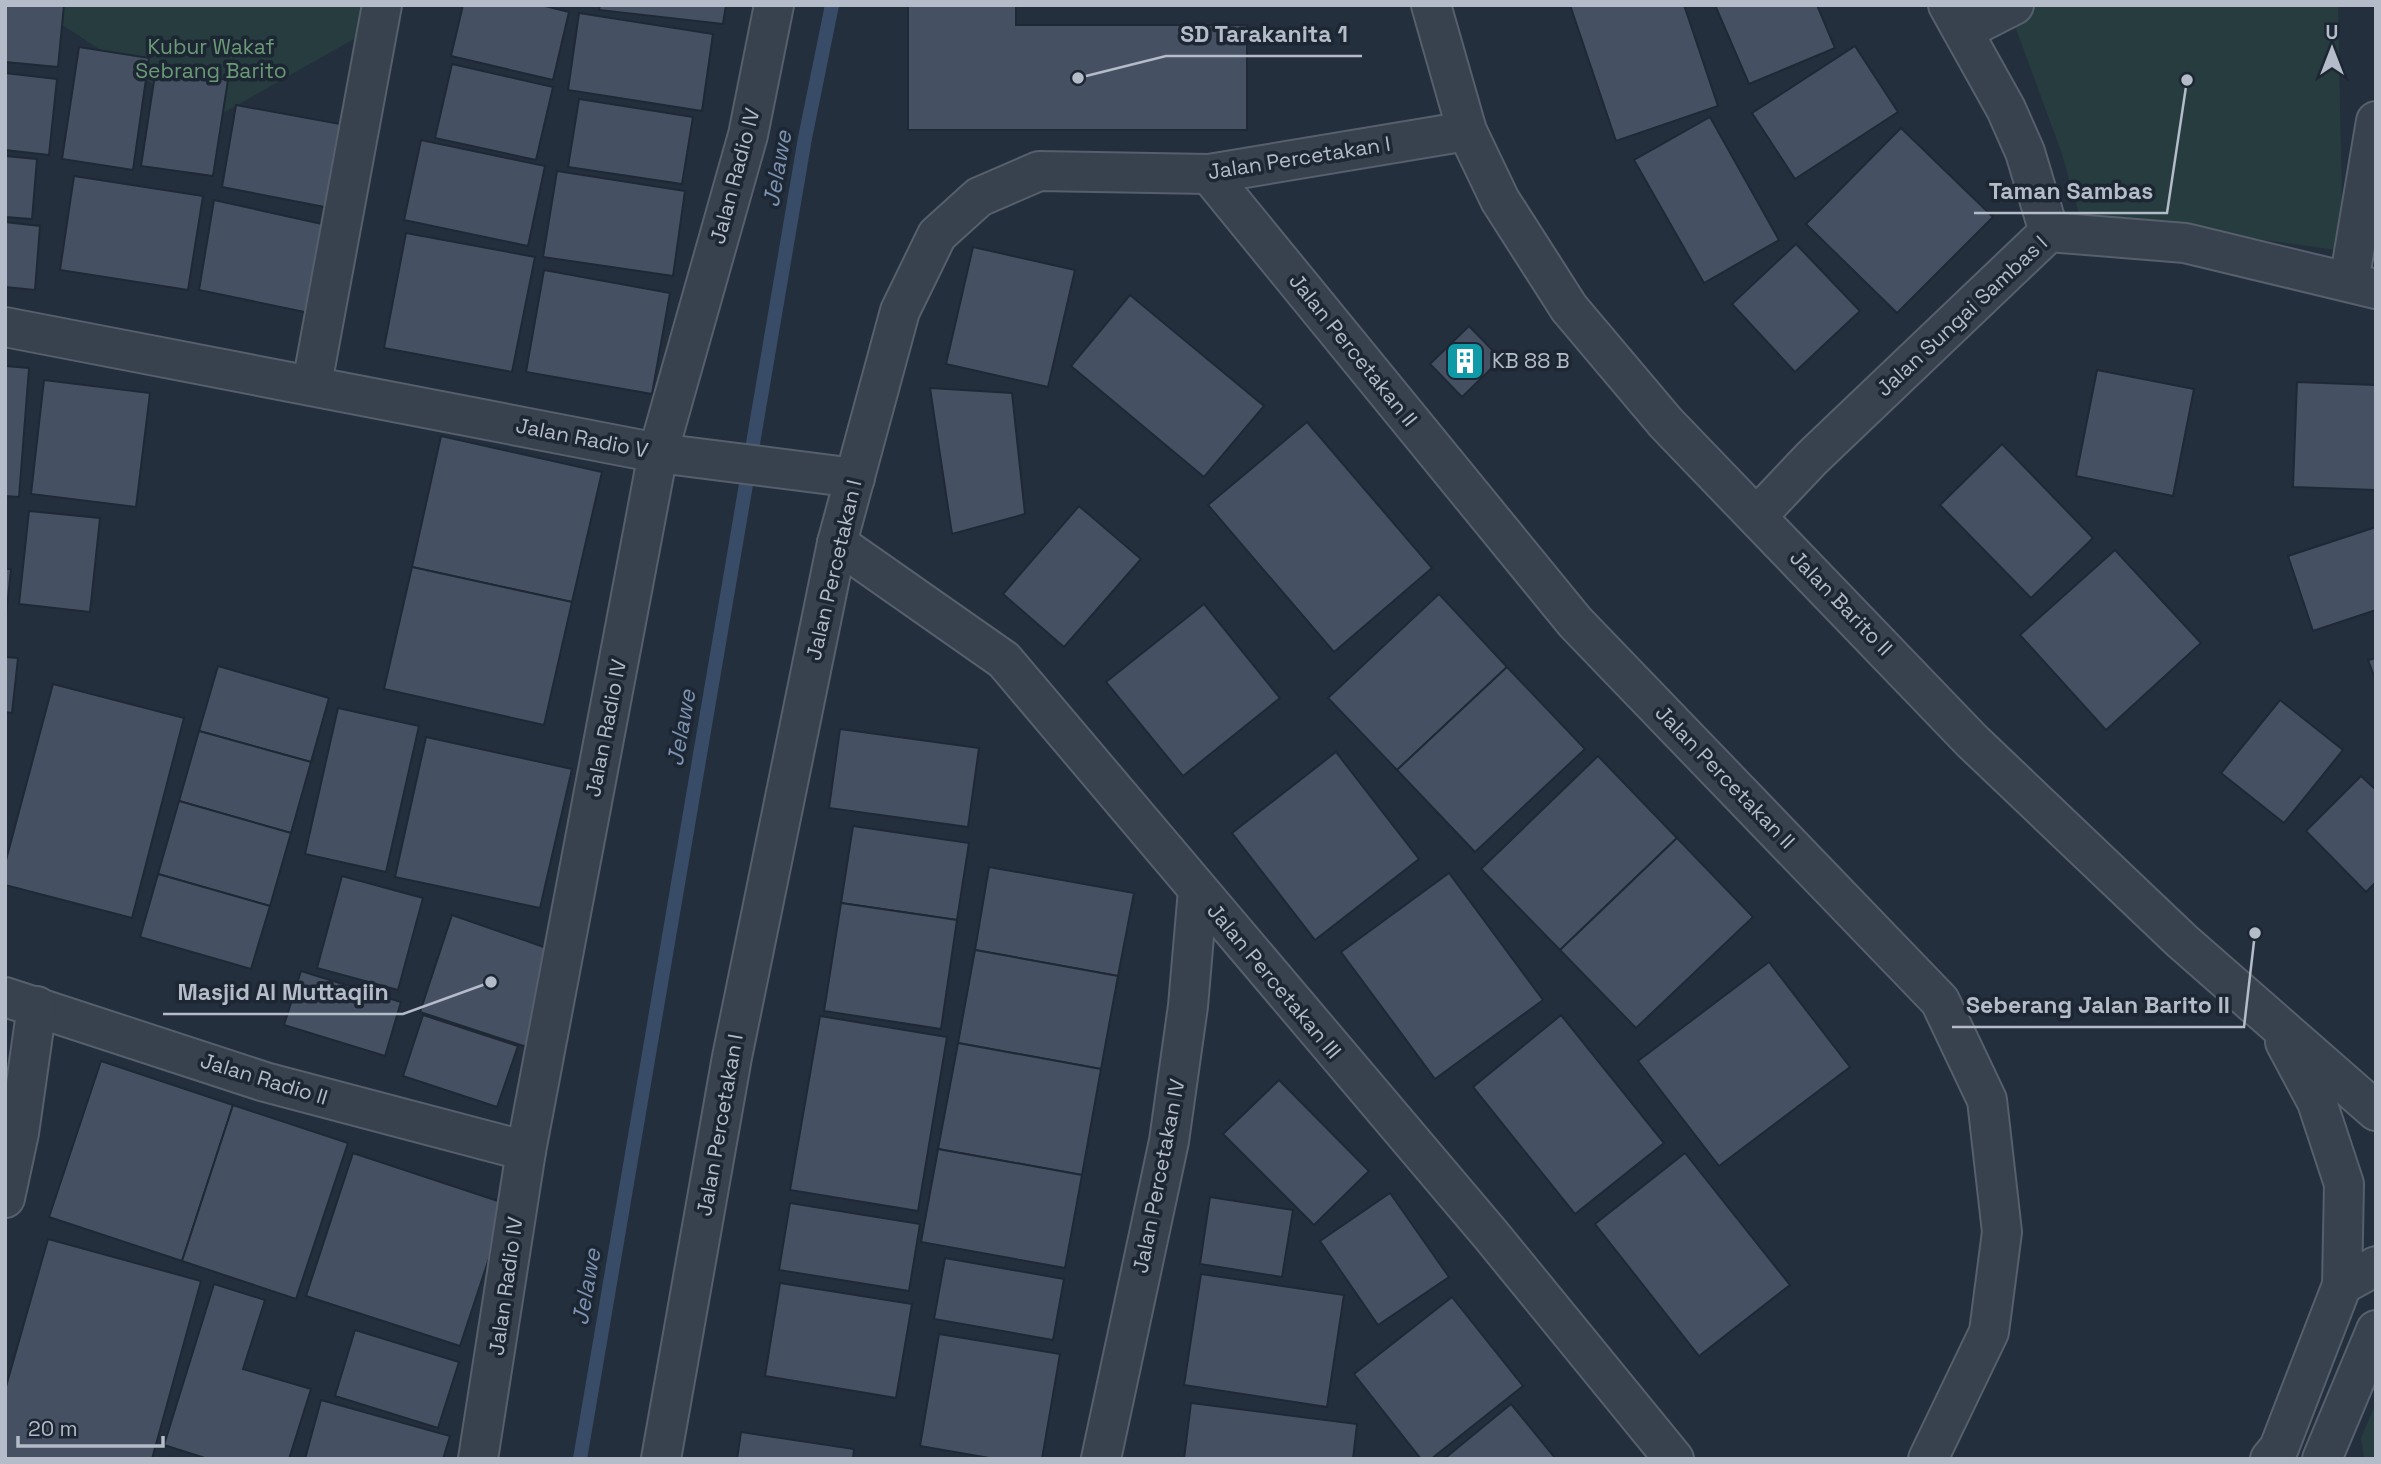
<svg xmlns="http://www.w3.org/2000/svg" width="2381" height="1464" viewBox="0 0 2381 1464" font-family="'Space Grotesk',sans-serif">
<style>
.green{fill:#263c3f}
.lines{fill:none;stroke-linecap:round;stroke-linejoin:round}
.stream{stroke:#394c67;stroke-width:14}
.building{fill:#455162;stroke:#1f2835;stroke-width:2}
.minor-casing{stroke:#565f6c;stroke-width:42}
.tertiary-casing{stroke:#565f6c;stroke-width:42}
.minor{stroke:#38414e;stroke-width:38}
.tertiary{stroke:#38414e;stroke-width:38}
.labels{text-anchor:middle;stroke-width:7;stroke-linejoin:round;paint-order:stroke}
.park-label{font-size:21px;fill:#6b9a76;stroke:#1d2633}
.street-label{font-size:21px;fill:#b4bcc9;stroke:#1d2633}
.poi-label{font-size:21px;fill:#b4bcc9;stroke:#1d2633;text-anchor:start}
.water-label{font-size:23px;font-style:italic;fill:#7c92b1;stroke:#1d2633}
.leader{fill:none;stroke:#b4bcc9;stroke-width:2.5}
.callout-dot{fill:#b4bcc9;stroke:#1d2633;stroke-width:2.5}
.callout-label{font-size:23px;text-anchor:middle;font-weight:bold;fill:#b4bcc9;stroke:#1d2633;stroke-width:7;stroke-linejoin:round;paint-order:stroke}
</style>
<rect width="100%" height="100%" fill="#242f3e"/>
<g class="green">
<path d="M32,5H381L361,35L209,121Z"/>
<path d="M2022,5H2338L2343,251L2079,214L2061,151L2009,10Z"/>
<path d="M2376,1403V1459H2364L2361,1438Z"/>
</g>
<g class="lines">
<path class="stream" d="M580,1459L805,138L832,5"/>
</g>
<g class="building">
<path d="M5,5H64L58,67L5,62Z"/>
<path d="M463,5H541L569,12L553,80L451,56Z"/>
<path d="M600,5H726L723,24L599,10Z"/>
<path d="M908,5H1016V25H1247V130H908Z"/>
<path d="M1570,5H1684L1718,106L1616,141Z"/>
<path d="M1715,5H1817L1835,48L1749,84Z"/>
<path d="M579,13L713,34L702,111L568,90Z"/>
<path d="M1855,46L1898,112L1795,179L1752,113Z"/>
<path d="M79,47L149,58L133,170L62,159Z"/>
<path d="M452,64L553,87L536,160L435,138Z"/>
<path d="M156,68L228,80L213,176L141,166Z"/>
<path d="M5,73L57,79L49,155L5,150Z"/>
<path d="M579,99L693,117L682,184L568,167Z"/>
<path d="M236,105L351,126L340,210L222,187Z"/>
<path d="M1710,117L1779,240L1704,283L1634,160Z"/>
<path d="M1901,128L1993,217L1897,313L1806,224Z"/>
<path d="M421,140L545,166L528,246L404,220Z"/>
<path d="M5,156L37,159L32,219L5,217Z"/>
<path d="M557,171L685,191L673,276L543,257Z"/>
<path d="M74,176L203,196L188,290L60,270Z"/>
<path d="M214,200L331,226L314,314L199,290Z"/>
<path d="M5,222L40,226L35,290L5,287Z"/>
<path d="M406,233L535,257L512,372L384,348Z"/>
<path d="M1796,244L1860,311L1795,372L1732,304Z"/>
<path d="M973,247L1075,270L1048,387L946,364Z"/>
<path d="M544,270L670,293L652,394L526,372Z"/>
<path d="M1130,295L1264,406L1204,477L1071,366Z"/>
<path d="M1469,326L1501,359L1462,397L1430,364Z"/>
<path d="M5,366L29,368L19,497L5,496Z"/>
<path d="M2097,370L2194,389L2173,496L2076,476Z"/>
<path d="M44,380L150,393L136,507L31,494Z"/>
<path d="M2297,382L2376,385V490L2293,487Z"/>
<path d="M930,388L1012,393L1025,514L952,534Z"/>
<path d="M1307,422L1432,568L1334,652L1208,505Z"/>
<path d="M441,436L602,472L572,602L412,567Z"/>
<path d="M2002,444L2093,538L2031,598L1940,505Z"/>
<path d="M1079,506L1141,559L1064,647L1003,594Z"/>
<path d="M29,511L100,518L90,612L19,604Z"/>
<path d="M2376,527V610L2313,631L2288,556Z"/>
<path d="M2115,550L2201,643L2106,730L2020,635Z"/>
<path d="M412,567L572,602L544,725L384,689Z"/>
<path d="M5,569H11L5,627Z"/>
<path d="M1439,594L1507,667L1397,770L1328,698Z"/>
<path d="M1204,604L1280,698L1183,776L1106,682Z"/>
<path d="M5,657L18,658L12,713L5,712Z"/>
<path d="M2376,658V681L2368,660Z"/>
<path d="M218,666L329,698L311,762L199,731Z"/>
<path d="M1507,667L1585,749L1475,852L1397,770Z"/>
<path d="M53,684L184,718L132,918L5,885V864Z"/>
<path d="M2280,700L2343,750L2284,823L2221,773Z"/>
<path d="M338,708L419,726L386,872L305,854Z"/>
<path d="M840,729L979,748L968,827L829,808Z"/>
<path d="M199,731L311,762L291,833L179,801Z"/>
<path d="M426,737L572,769L540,908L395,877Z"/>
<path d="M1336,752L1419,859L1315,940L1232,833Z"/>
<path d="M1598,756L1677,838L1560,950L1481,869Z"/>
<path d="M2361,776L2376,790V882L2366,892L2306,831Z"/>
<path d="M179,801L291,833L270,906L158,874Z"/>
<path d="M853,826L969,843L957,920L841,903Z"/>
<path d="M1677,838L1753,917L1636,1028L1560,950Z"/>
<path d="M989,867L1134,893L1118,976L975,950Z"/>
<path d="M1449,873L1543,1000L1435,1079L1341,952Z"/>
<path d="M158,874L270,906L251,969L140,937Z"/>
<path d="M342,876L423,898L398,990L317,968Z"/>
<path d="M841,903L957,920L941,1029L824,1011Z"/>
<path d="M452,915L558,952L536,1050L420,1012Z"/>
<path d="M975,950L1118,976L1101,1069L958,1043Z"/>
<path d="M1769,962L1850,1067L1719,1166L1638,1061Z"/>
<path d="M301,971L401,1002L385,1056L284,1025Z"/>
<path d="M423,1015L518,1046L497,1107L403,1076Z"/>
<path d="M1561,1015L1664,1143L1575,1214L1473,1087Z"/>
<path d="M820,1016L947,1037L918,1211L790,1190Z"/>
<path d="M958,1043L1101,1069L1082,1175L938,1149Z"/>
<path d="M101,1061L233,1105L182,1261L49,1217Z"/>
<path d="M1279,1080L1369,1171L1314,1225L1223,1134Z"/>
<path d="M233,1105L348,1143L296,1299L182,1261Z"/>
<path d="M938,1149L1082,1175L1065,1268L921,1242Z"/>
<path d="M353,1153L507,1204L460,1346L306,1296Z"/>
<path d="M1685,1153L1790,1285L1699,1356L1595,1224Z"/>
<path d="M1390,1193L1449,1277L1378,1325L1320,1241Z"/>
<path d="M1210,1197L1293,1210L1282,1277L1200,1264Z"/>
<path d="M790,1203L920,1224L909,1291L779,1270Z"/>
<path d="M48,1239L201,1281L152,1459H5V1390Z"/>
<path d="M945,1258L1064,1279L1053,1340L934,1319Z"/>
<path d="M1201,1274L1344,1295L1327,1407L1184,1385Z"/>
<path d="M780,1283L912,1304L896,1398L765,1376Z"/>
<path d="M214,1284L265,1300L243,1369L311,1389L289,1459H208L164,1445Z"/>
<path d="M1452,1297L1523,1386L1431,1459H1421L1354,1374Z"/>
<path d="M355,1330L459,1362L438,1428L335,1396Z"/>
<path d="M939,1334L1060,1354L1042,1459H995L920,1446Z"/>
<path d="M321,1400L450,1436L443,1459H305Z"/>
<path d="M1191,1403L1357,1424L1353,1459H1184Z"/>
<path d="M1511,1404L1556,1459H1444Z"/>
<path d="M741,1432L854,1449L853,1459H737Z"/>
</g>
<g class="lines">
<defs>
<g id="minor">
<path d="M1948,5L2006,109L2025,152L2049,232"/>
<path d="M1963,31L2014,5"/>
<path d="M1209,174L1575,622L1940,1001L1987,1100L2002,1232L1989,1332L1928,1459"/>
<path d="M2349,282L2376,121"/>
<path d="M5,327L658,453L855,478"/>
<path d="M312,384L382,5"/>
<path d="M1758,515L1812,458L2049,232L2185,243L2376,289"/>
<path d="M837,543L1004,660L1491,1235L1674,1459"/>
<path d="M5,997L265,1082L526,1151"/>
<path d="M5,1198L19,1133L37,1006"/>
<path d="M478,1459L526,1151L658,453L748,135L774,5"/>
<path d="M661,1459L732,1057L837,543L900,311L937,235L979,197L1039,171L1209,174L1467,131"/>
<path d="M1101,1459L1169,1141L1188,1006L1198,890"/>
</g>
<g id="tertiary">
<path d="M1431,5L1467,131L1500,200L1569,308L1666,423L1972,741L2182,941L2376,1111"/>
<path d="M2342,1285L2376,1266"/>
<path d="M2270,1459L2279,1448L2342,1285L2344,1184L2317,1102L2285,1042"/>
<path d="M2322,1459L2376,1330"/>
</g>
</defs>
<use href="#minor" class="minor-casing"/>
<use href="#tertiary" class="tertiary-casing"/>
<use href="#minor" class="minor"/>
<use href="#tertiary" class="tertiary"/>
</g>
<defs>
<symbol id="building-square" viewBox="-11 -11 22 22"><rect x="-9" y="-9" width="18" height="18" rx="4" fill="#0f9aa8" stroke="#1d2633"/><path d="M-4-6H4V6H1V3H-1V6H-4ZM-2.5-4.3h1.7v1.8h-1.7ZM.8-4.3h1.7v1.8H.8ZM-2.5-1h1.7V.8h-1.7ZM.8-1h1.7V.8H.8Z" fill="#fff"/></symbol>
</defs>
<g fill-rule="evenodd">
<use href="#building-square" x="1443" y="339" width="44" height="44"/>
</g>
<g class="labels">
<g class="park-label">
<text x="211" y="54">Kubur Wakaf<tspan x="211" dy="24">Sebrang Barito</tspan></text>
</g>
<g class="street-label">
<text transform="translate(1299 158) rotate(-9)" y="7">Jalan Percetakan I</text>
<text transform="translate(735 176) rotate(-75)" y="7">Jalan Radio IV</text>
<text transform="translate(1962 316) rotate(-43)" y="7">Jalan Sungai Sambas I</text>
<text transform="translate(1353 350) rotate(51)" y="7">Jalan Percetakan II</text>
<text transform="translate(582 438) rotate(11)" y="7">Jalan Radio V</text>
<text transform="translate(834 570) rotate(-77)" y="7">Jalan Percetakan I</text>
<text transform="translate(1841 603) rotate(46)" y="7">Jalan Barito II</text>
<text transform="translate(606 728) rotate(-79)" y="7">Jalan Radio IV</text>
<text transform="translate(1725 777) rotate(46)" y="7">Jalan Percetakan II</text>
<text transform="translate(1274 981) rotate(50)" y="7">Jalan Percetakan III</text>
<text transform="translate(264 1079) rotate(17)" y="7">Jalan Radio II</text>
<text transform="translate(720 1125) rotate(-80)" y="7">Jalan Percetakan I</text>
<text transform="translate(1159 1176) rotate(-79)" y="7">Jalan Percetakan IV</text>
<text transform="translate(506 1286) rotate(-82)" y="7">Jalan Radio IV</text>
</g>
<g class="poi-label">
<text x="1492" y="368">KB 88 B</text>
</g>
<g class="water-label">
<text transform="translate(777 169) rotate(-80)" y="8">Jelawe</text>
<text transform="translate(681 728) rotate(-80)" y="8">Jelawe</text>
<text transform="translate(586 1287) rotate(-80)" y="8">Jelawe</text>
</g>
</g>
<path class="leader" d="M1078 78L1166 56H1362M2187 80L2167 213H1974M491 982L403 1014H163M2255 933L2244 1027H1952"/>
<g class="callout-dot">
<circle cx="1078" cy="78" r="7"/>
<circle cx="2187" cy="80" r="7"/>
<circle cx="491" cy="982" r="7"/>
<circle cx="2255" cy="933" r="7"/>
</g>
<g class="callout-label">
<text x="1264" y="42">SD Tarakanita 1</text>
<text x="2071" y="199">Taman Sambas</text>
<text x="283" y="1000">Masjid Al Muttaqiin</text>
<text x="2098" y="1013">Seberang Jalan Barito II</text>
</g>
<rect width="2381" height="1464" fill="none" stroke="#b4bcc9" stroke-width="14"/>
<g transform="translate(2332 49)" stroke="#1d2633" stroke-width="5" paint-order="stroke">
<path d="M0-5L12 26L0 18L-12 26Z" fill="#b4bcc9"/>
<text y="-10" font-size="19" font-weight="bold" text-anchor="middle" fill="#b4bcc9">U</text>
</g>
<path d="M18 1436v10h145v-10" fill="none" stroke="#b4bcc9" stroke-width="3.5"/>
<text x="28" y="1436" font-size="21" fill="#b4bcc9" stroke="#1d2633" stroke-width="5" paint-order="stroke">20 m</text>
</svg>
